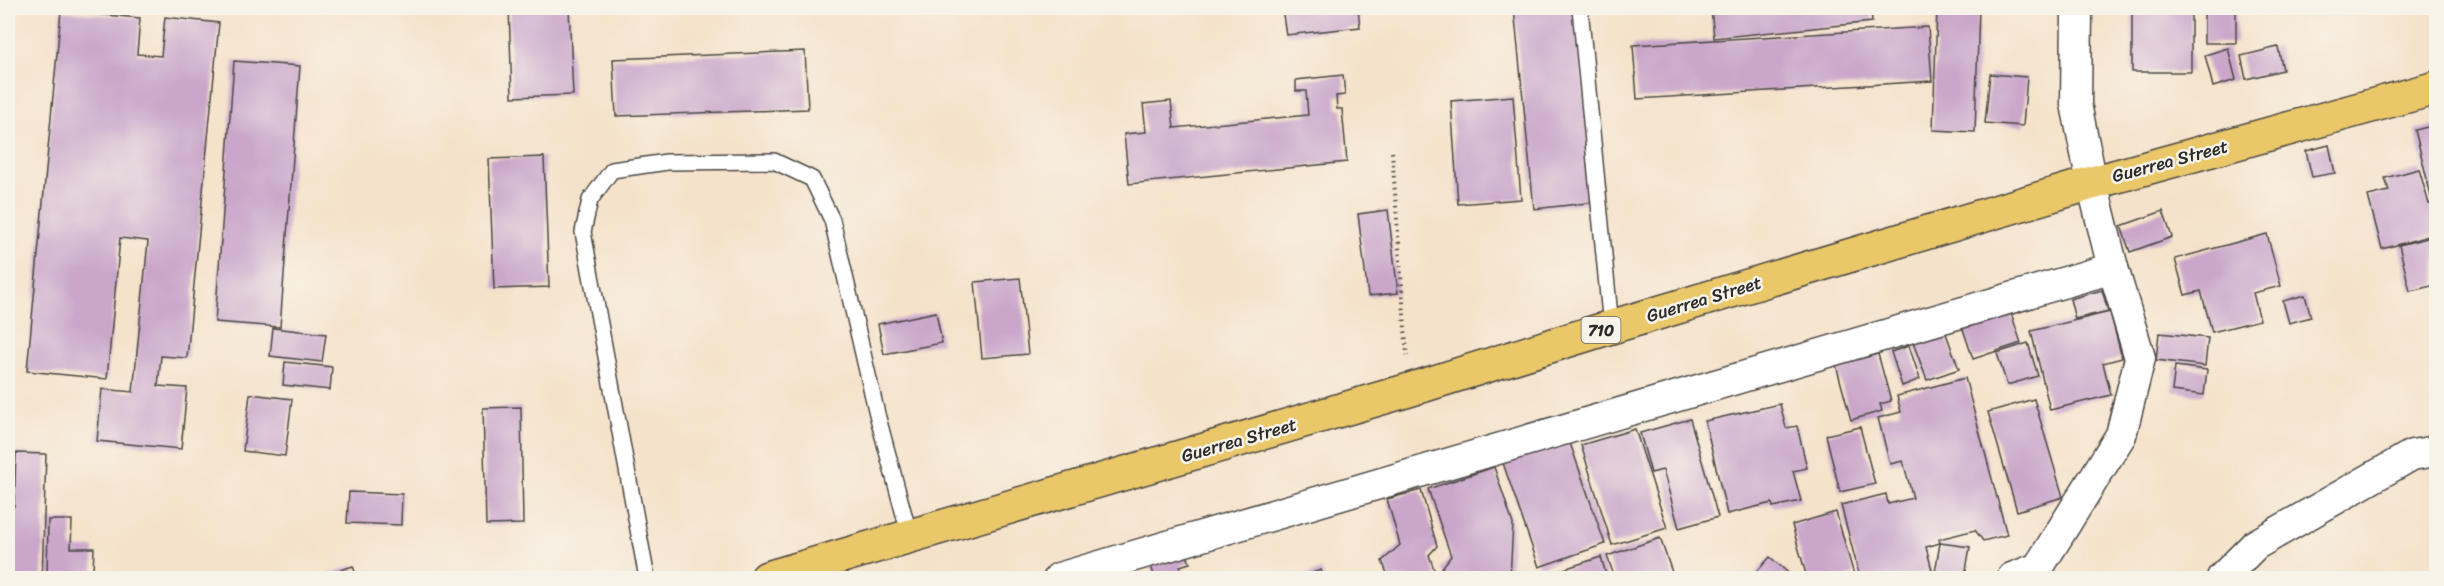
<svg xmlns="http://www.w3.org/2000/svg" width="2444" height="586" viewBox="0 0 2444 586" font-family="Sriracha,sans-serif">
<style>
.building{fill:#c9a6ca}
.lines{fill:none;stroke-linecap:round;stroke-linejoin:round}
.service-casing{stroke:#494643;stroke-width:18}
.minor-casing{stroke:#494643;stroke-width:33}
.primary-casing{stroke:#494643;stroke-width:36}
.path{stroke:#494643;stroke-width:4;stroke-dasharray:1.5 4.5;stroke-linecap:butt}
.service{stroke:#fff;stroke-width:15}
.minor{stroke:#fff;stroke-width:30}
.primary{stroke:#eac769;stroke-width:33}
.labels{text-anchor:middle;stroke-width:5;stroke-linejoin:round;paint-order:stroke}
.shield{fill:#f7f3e8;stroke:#686764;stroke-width:1.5}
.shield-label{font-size:16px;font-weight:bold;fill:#2b2b2b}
.street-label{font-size:18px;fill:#2b2b2b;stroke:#f7f3e8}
</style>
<rect width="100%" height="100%" fill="#f7f3e8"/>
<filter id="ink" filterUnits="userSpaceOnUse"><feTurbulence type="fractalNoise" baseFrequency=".0167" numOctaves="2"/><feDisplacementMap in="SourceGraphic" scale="12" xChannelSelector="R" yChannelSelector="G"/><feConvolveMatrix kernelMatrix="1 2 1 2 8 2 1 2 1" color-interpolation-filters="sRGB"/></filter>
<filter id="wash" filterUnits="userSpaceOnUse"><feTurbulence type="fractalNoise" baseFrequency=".008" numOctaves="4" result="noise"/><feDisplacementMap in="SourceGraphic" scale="24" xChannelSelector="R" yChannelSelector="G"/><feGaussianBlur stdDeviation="1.35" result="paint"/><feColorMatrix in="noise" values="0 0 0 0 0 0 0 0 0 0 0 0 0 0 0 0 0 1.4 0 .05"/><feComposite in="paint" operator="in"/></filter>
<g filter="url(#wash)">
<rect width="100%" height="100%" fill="#f5e2ca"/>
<g id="blocks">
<g class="building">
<path d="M509,8H569L573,95L512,97Z"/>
<path d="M1282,8H1358L1360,27L1286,35Z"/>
<path d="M1514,8H1575L1596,202L1534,209Z"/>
<path d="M1711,8H1871L1872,22L1714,38Z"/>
<path d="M1937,8H1979L1975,132L1933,130Z"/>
<rect x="2132" y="8" width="59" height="64"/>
<rect x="2204" y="8" width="32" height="35"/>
<path d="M61,11L140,18L137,54L161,56L165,17L219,23L187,358L161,356L158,386L187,388L181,449L97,441L102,389L133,392L148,241L120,238L107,379L27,371Z"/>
<path d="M1928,27L1932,81L1637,99L1633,45Z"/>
<path d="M2278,47L2283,70L2246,79L2241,56Z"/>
<path d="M2228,48L2236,80L2213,87L2205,55Z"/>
<path d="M805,51L808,109L616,116L613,59Z"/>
<path d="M234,61L300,66L280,327L215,322Z"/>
<path d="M1990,74L2027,77L2023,126L1985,123Z"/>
<path d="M1343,75L1345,95L1336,96L1337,109H1342L1347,162L1129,184L1124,134L1146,132L1143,104L1171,101L1174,128L1308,115L1306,91H1296V80Z"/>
<path d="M1513,96L1521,199L1458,204L1451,101Z"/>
<path d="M2436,125V199L2432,200L2415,130Z"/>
<path d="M2329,145L2335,173L2312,177L2306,151Z"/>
<path d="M544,157L549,287L494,289L489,159Z"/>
<path d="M2419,169L2429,204L2436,202V234L2382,249L2368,196L2389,191L2385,178Z"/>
<path d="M1388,210L1398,293L1368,296L1358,214Z"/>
<path d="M2163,211L2172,237L2130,252L2121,226Z"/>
<path d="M2267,234L2281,286L2253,293L2260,320L2212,332L2201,291L2185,295L2175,259Z"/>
<path d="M2436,236V285L2410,291L2399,245Z"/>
<path d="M1020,278L1028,354L982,358L975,282Z"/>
<path d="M2102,290L2108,311L2075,319L2070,299Z"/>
<path d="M2305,295L2311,317L2289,323L2283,301Z"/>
<path d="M2010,310L2021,343L1973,359L1962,326Z"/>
<path d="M936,312L942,343L884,354L878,324Z"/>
<path d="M2110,312L2122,358L2103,363L2111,395L2050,410L2031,331Z"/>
<path d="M273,328L326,334L322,362L270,356Z"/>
<path d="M1944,328L1959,369L1927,380L1912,340Z"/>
<path d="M2159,333L2208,338L2205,366L2156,360Z"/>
<path d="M2028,343L2038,376L2007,385L1997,353Z"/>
<path d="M1909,346L1920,379L1902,386L1891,352Z"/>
<path d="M1878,354L1891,401L1880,404L1882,411L1851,420L1836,365Z"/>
<path d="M285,362L332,367L330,390L283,385Z"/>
<path d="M2175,366L2207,370L2204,395L2172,391Z"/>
<path d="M1965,378L2007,535L1983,541L1975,530L1939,539L1940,543L1926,547L1932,570L1897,578H1860L1841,505L1886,494L1888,504L1913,498L1903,461L1890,464L1878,418L1901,412L1897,396Z"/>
<path d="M250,394L292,399L285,456L243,451Z"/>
<path d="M2034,399L2063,497L2017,511L1988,412Z"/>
<path d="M1780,404L1786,428L1797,426L1807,468L1793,471L1801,501L1773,507L1772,503L1727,514L1705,421Z"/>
<path d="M521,407L523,524L486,525L483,408Z"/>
<path d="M1690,419L1718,517L1679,528L1663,470L1651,473L1640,433Z"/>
<path d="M1860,427L1875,484L1840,492L1826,435Z"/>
<path d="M1635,429L1667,528L1612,545L1581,445Z"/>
<path d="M1569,440L1605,544L1539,567L1503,463Z"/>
<path d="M16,453L46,454L42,578H8V506H14Z"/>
<path d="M1494,467L1513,524L1510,578H1447L1441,569L1451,556L1428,489Z"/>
<path d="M1421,490L1437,546L1429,555L1437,578H1389L1382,561L1400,545L1387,499Z"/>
<path d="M349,492L402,494L401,525L347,523Z"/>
<path d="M1836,512L1854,575L1840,578H1807L1792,525Z"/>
<path d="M48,520H72L71,548H94L93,572L110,573V578H47Z"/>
<path d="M1660,538L1674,578H1615L1607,556Z"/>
<path d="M1940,543L1970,547L1965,576L1934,578Z"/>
<path d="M1183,545L1190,563L1180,566L1185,578H1144L1154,575L1148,557Z"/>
<path d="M1601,557L1607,578H1536Z"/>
<path d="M1770,557L1794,578H1751Z"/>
<path d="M353,566L357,578H320L319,577Z"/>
<path d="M1321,570L1324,578H1297Z"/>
</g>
</g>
</g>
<g filter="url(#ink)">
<use href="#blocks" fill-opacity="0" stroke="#494643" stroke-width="1.5"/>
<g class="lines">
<defs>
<g id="service">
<path d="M1580,8L1611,327"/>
<path d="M647,578L583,232L590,200L612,170L667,162L774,161L812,179L832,220L877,414L910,537"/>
</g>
<g id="minor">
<path d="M1059,578L2113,268"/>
<path d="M2012,578L2038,568L2121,435L2140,358L2113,268L2092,183L2076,104L2077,8"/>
<path d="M2222,578L2255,545L2412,455L2436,451"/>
</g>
<path id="primary" d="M767,578L1409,390L1611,327L2092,183L2436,88"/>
</defs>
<use href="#service" class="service-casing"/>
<use href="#minor" class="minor-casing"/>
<use href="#primary" class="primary-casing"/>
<path class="path" d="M1392,152L1407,356"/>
<use href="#service" class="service"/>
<use href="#minor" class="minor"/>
<use href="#primary" class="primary"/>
</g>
</g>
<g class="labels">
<rect class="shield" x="1581.5" y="317" width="39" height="26" rx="4.5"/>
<g class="shield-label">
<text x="1601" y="336">710</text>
</g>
<g class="street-label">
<text transform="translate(2170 161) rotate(-15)" y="6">Guerrea Street</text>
<text transform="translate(1704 299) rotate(-17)" y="6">Guerrea Street</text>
<text transform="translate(1239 440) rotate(-16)" y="6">Guerrea Street</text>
</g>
</g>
<rect width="2444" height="586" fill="none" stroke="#f7f3e8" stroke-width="30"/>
</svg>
